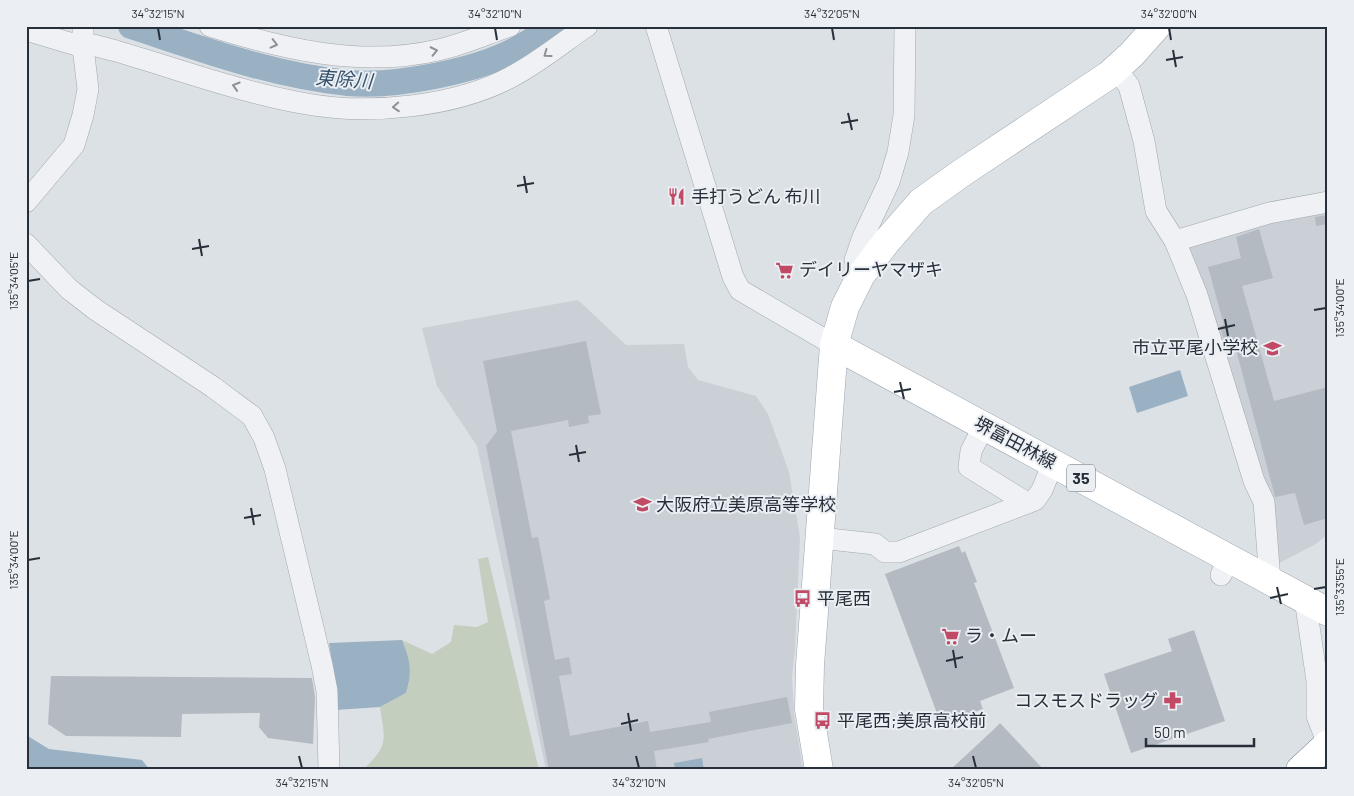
<svg xmlns="http://www.w3.org/2000/svg" width="1354" height="796" viewBox="0 0 1354 796" font-family="Barlow,'Noto Sans JP',sans-serif">
<style>
.built{fill:#cbd0d6}
.green{fill:#c4cebe}
.water{fill:#9ab1c3}
.lines{fill:none;stroke-linecap:round;stroke-linejoin:round}
.river{stroke:#9ab1c3;stroke-width:26}
.building{fill:#b4bac1}
.minor-casing{stroke:#a2a8ae;stroke-width:22}
.major-casing{stroke:#9da6b0;stroke-width:29}
.highway-casing{stroke:#858f9a;stroke-width:29}
.minor{stroke:#eff1f4;stroke-width:21}
.major{stroke:#fff;stroke-width:28}
.highway{stroke:#fff;stroke-width:28}
.oneway{stroke:#8b9097}
.ticks{fill:none;stroke:#27303a;stroke-width:2}
.labels{text-anchor:middle;stroke-width:4;stroke-linejoin:round;paint-order:stroke}
.shield{fill:#ebeff3;stroke:#626972;stroke-width:1}
.shield-label{font-size:16px;font-weight:bold;fill:#27303a}
.poi-label{font-size:18px;fill:#27303a;stroke:#ebeff3;text-anchor:start}
.street-label{font-size:18px;fill:#27303a;stroke:#ebeff3}
.water-label{font-size:19px;font-style:italic;fill:#35516a;stroke:#ebeff3}
.neatline{fill:none;stroke:#27303a;stroke-width:2}
.ticks-label{font-size:12px;text-anchor:middle;fill:#27303a}
</style>
<rect width="100%" height="100%" fill="#dce1e5"/>
<g class="built">
<path d="M1328,208V534L1316,544L1279,563L1186,249L1227,231Z"/>
<path d="M578,300L626,345L684,344L688,367L698,380L756,396L768,414L789,472L800,537L795,649L792,677L794,713L803,770H546L477,446L437,386L422,328Z"/>
</g>
<path class="green" d="M488,557L539,770L364,769C389,744 385,741 380,707L406,693C413,672 409,661 402,640L432,654L451,642L454,625L477,627L488,622L478,559Z"/>
<g class="water">
<path d="M1180,370L1188,396L1137,413L1129,387Z"/>
<path d="M402,640C410,660 413,672 406,693L380,707L336,710L334,677L329,643Z"/>
<path d="M26,735L49,749L142,760L150,770H26Z"/>
<path d="M702,758L704,770H675L674,763Z"/>
</g>
<g class="lines">
<path class="river" d="M131,26C202,49 274,76 348,83C397,87 479,71 521,47C532,41 542,33 553,26"/>
</g>
<g class="building">
<path d="M1328,215V224L1316,226L1315,217Z"/>
<path d="M1259,229L1273,278L1242,286L1274,401L1328,387V518L1304,525L1295,493L1275,497L1274,493L1235,346L1226,348L1220,326L1224,325L1208,267L1241,258L1236,237Z"/>
<path d="M586,341L601,414L588,416L589,423L569,427L568,420L511,431L532,538L538,537L550,599L544,601L555,660L569,657L572,674L559,676L570,736L648,721L650,732L711,722L709,712L787,697L792,723L708,739L709,742L654,751L657,770H549L486,446L497,431L483,361Z"/>
<path d="M959,546L962,553L965,551L977,582L974,583L1014,688L980,701L983,709L941,724L885,574Z"/>
<path d="M1194,630L1225,721L1131,753L1104,674L1172,651L1168,639Z"/>
<path d="M51,676L312,678L315,697L313,744L268,738L259,727L260,713L182,714L181,737L66,736L48,724Z"/>
<path d="M1000,723L1044,770H950L991,732Z"/>
</g>
<g class="lines">
<defs>
<g id="minor">
<path d="M210,26C283,49 361,68 438,50C462,45 486,34 510,26"/>
<path d="M656,26L733,277L740,290L834,345"/>
<path d="M26,30L83,47L93,45L116,51C178,69 243,93 307,104C369,115 455,107 511,77C538,63 562,43 587,26"/>
<path d="M1116,69L1129,86L1144,141L1156,211L1175,241L1197,295L1254,481L1264,502L1270,581"/>
<path d="M26,202L74,145L83,115L88,89L83,47V26"/>
<path d="M1175,241L1269,213L1328,202"/>
<path d="M26,244L69,289L96,310L213,387L252,416L264,438L275,469L322,665L327,691L329,770"/>
<path d="M861,275L855,260L863,237L889,182L898,152L904,115L905,26"/>
<path d="M984,426L971,451L969,467L1027,503"/>
<path d="M820,538L875,544L885,552H899L1035,500L1042,490L1053,463"/>
<path d="M1221,575L1229,558"/>
<path d="M1305,599L1317,681V716L1328,744"/>
</g>
<g id="major">
<path d="M834,345L1328,612"/>
<path d="M819,770L809,709L810,665L834,345L845,307L861,275L887,241L921,202L963,172L1109,75L1132,54L1157,26"/>
</g>
<path id="highway" d="M1300,770L1328,744"/>
</defs>
<use href="#minor" class="minor-casing"/>
<use href="#major" class="major-casing"/>
<use href="#highway" class="highway-casing"/>
<use href="#minor" class="minor"/>
<use href="#major" class="major"/>
<use href="#highway" class="highway"/>
</g>
<defs><path id="oneway-chevron" d="M-2-3.5L2.5 0L-2 3.5" fill="none" stroke-width="1.6" stroke-linecap="round" stroke-linejoin="round" transform="scale(1.25)"/></defs>
<g class="oneway">
<use href="#oneway-chevron" transform="translate(274 44) rotate(14)"/>
<use href="#oneway-chevron" transform="translate(434 51) rotate(-12)"/>
<use href="#oneway-chevron" transform="translate(547 54) rotate(144)"/>
<use href="#oneway-chevron" transform="translate(236 86) rotate(-163)"/>
<use href="#oneway-chevron" transform="translate(396 107) rotate(176)"/>
</g>
<path class="ticks" d="M158,28L160,40M495,28L497,40M832,28L834,40M1169,28L1171,40M1173,50L1176,67M1166,60L1183,57M848,113L852,130M841,123L858,120M524,176L527,193M517,186L534,183M199,239L202,256M192,249L209,246M28,281L40,279M1314,310L1326,308M1225,319L1228,336M1218,329L1235,325M900,382L904,399M894,392L911,389M576,445L579,462M569,455L586,452M251,508L254,525M244,518L261,515M28,560L40,558M1277,587L1281,604M1314,589L1326,587M1270,598L1288,594M953,650L956,668M946,661L963,657M628,713L631,731M621,724L638,720M299,756L302,768M636,756L639,768M973,756L976,768"/>
<defs>
<symbol id="restaurant-bare" viewBox="-9 -9 18 18"><path d="M-5-6h1v4h1v-4h1v4h1v-4h1v5L-1.5 .5V6h-2V.5L-5-1ZM5-6V6H3V1.5H1.5Q1.5-4 5-6Z" fill="#c14b66" stroke="#ebeff3" stroke-width="2.5" paint-order="stroke"/></symbol>
<symbol id="supermarket-bare" viewBox="-9 -9 18 18"><path d="M-6-5.5h2.5l.6 2H6L4.5 2H-2.5L-4.4-4H-6ZM-1.5 3.2a1.3 1.3 0 1 0 .1 0ZM3 3.2a1.3 1.3 0 1 0 .1 0Z" fill="#c14b66" stroke="#ebeff3" stroke-width="2.5" paint-order="stroke"/></symbol>
<symbol id="school-bare" viewBox="-9 -9 18 18"><path d="M0-5L7-2L0 1L-7-2ZM-4 1L0 2.5L4 1V4Q0 6-4 4Z" fill="#c14b66" stroke="#ebeff3" stroke-width="2.5" paint-order="stroke"/></symbol>
<symbol id="bus-bare" viewBox="-9 -9 18 18"><path d="M-5-6H5V4H4V6H2V4H-2V6H-4V4H-5ZM-3.5-4V0h7V-4ZM-3.5 1.2v1.5H-2V1.2ZM2 1.2v1.5H3.5V1.2Z" fill="#c14b66" stroke="#ebeff3" stroke-width="2.5" paint-order="stroke"/></symbol>
<symbol id="pharmacy-bare" viewBox="-9 -9 18 18"><path d="M-2-6h4v4h4v4h-4v4h-4v-4h-4v-4h4Z" fill="#c14b66" stroke="#ebeff3" stroke-width="2.5" paint-order="stroke"/></symbol>
</defs>
<g fill-rule="evenodd">
<use href="#restaurant-bare" x="664" y="184" width="25" height="25"/>
<use href="#supermarket-bare" x="772" y="258" width="25" height="25"/>
<use href="#school-bare" x="1260" y="336" width="25" height="25"/>
<use href="#school-bare" x="630" y="492" width="25" height="25"/>
<use href="#bus-bare" x="790" y="586" width="25" height="25"/>
<use href="#supermarket-bare" x="938" y="624" width="25" height="25"/>
<use href="#pharmacy-bare" x="1160" y="688" width="25" height="25"/>
<use href="#bus-bare" x="810" y="708" width="25" height="25"/>
</g>
<g class="labels">
<rect class="shield" x="1067" y="464.5" width="28" height="27" rx="4"/>
<g class="shield-label">
<text x="1081" y="484">35</text>
</g>
<g class="poi-label">
<text x="691" y="203">手打うどん 布川</text>
<text x="799" y="276">デイリーヤマザキ</text>
<text x="1258" y="354" text-anchor="end">市立平尾小学校</text>
<text x="656" y="511">大阪府立美原高等学校</text>
<text x="817" y="605">平尾西</text>
<text x="965" y="642">ラ・ムー</text>
<text x="1158" y="707" text-anchor="end">コスモスドラッグ</text>
<text x="837" y="727">平尾西;美原高校前</text>
</g>
<g class="street-label">
<text transform="translate(1015 443) rotate(28)" y="6">堺富田林線</text>
</g>
<g class="water-label">
<text transform="translate(344 79) rotate(4)" y="7">東除川</text>
</g>
</g>
<rect width="1354" height="796" fill="none" stroke="#ebeff3" stroke-width="55"/>
<path d="M1146 738v8h108v-8" fill="none" stroke="#27303a" stroke-width="2.5"/>
<text x="1154" y="738" font-size="15" fill="#27303a" stroke="#ebeff3" stroke-width="4" paint-order="stroke">50 m</text>
<rect x="28" y="28" width="1298" height="740" class="neatline"/>
<g class="ticks-label">
<text x="158" y="18">34°32'15"N</text>
<text x="495" y="18">34°32'10"N</text>
<text x="832" y="18">34°32'05"N</text>
<text x="1169" y="18">34°32'00"N</text>
<text transform="translate(14 281) rotate(-90)" y="4">135°34'05"E</text>
<text transform="translate(1340 308) rotate(-90)" y="4">135°34'00"E</text>
<text transform="translate(14 560) rotate(-90)" y="4">135°34'00"E</text>
<text transform="translate(1340 587) rotate(-90)" y="4">135°33'55"E</text>
<text x="302" y="787">34°32'15"N</text>
<text x="639" y="787">34°32'10"N</text>
<text x="976" y="787">34°32'05"N</text>
</g>
</svg>
